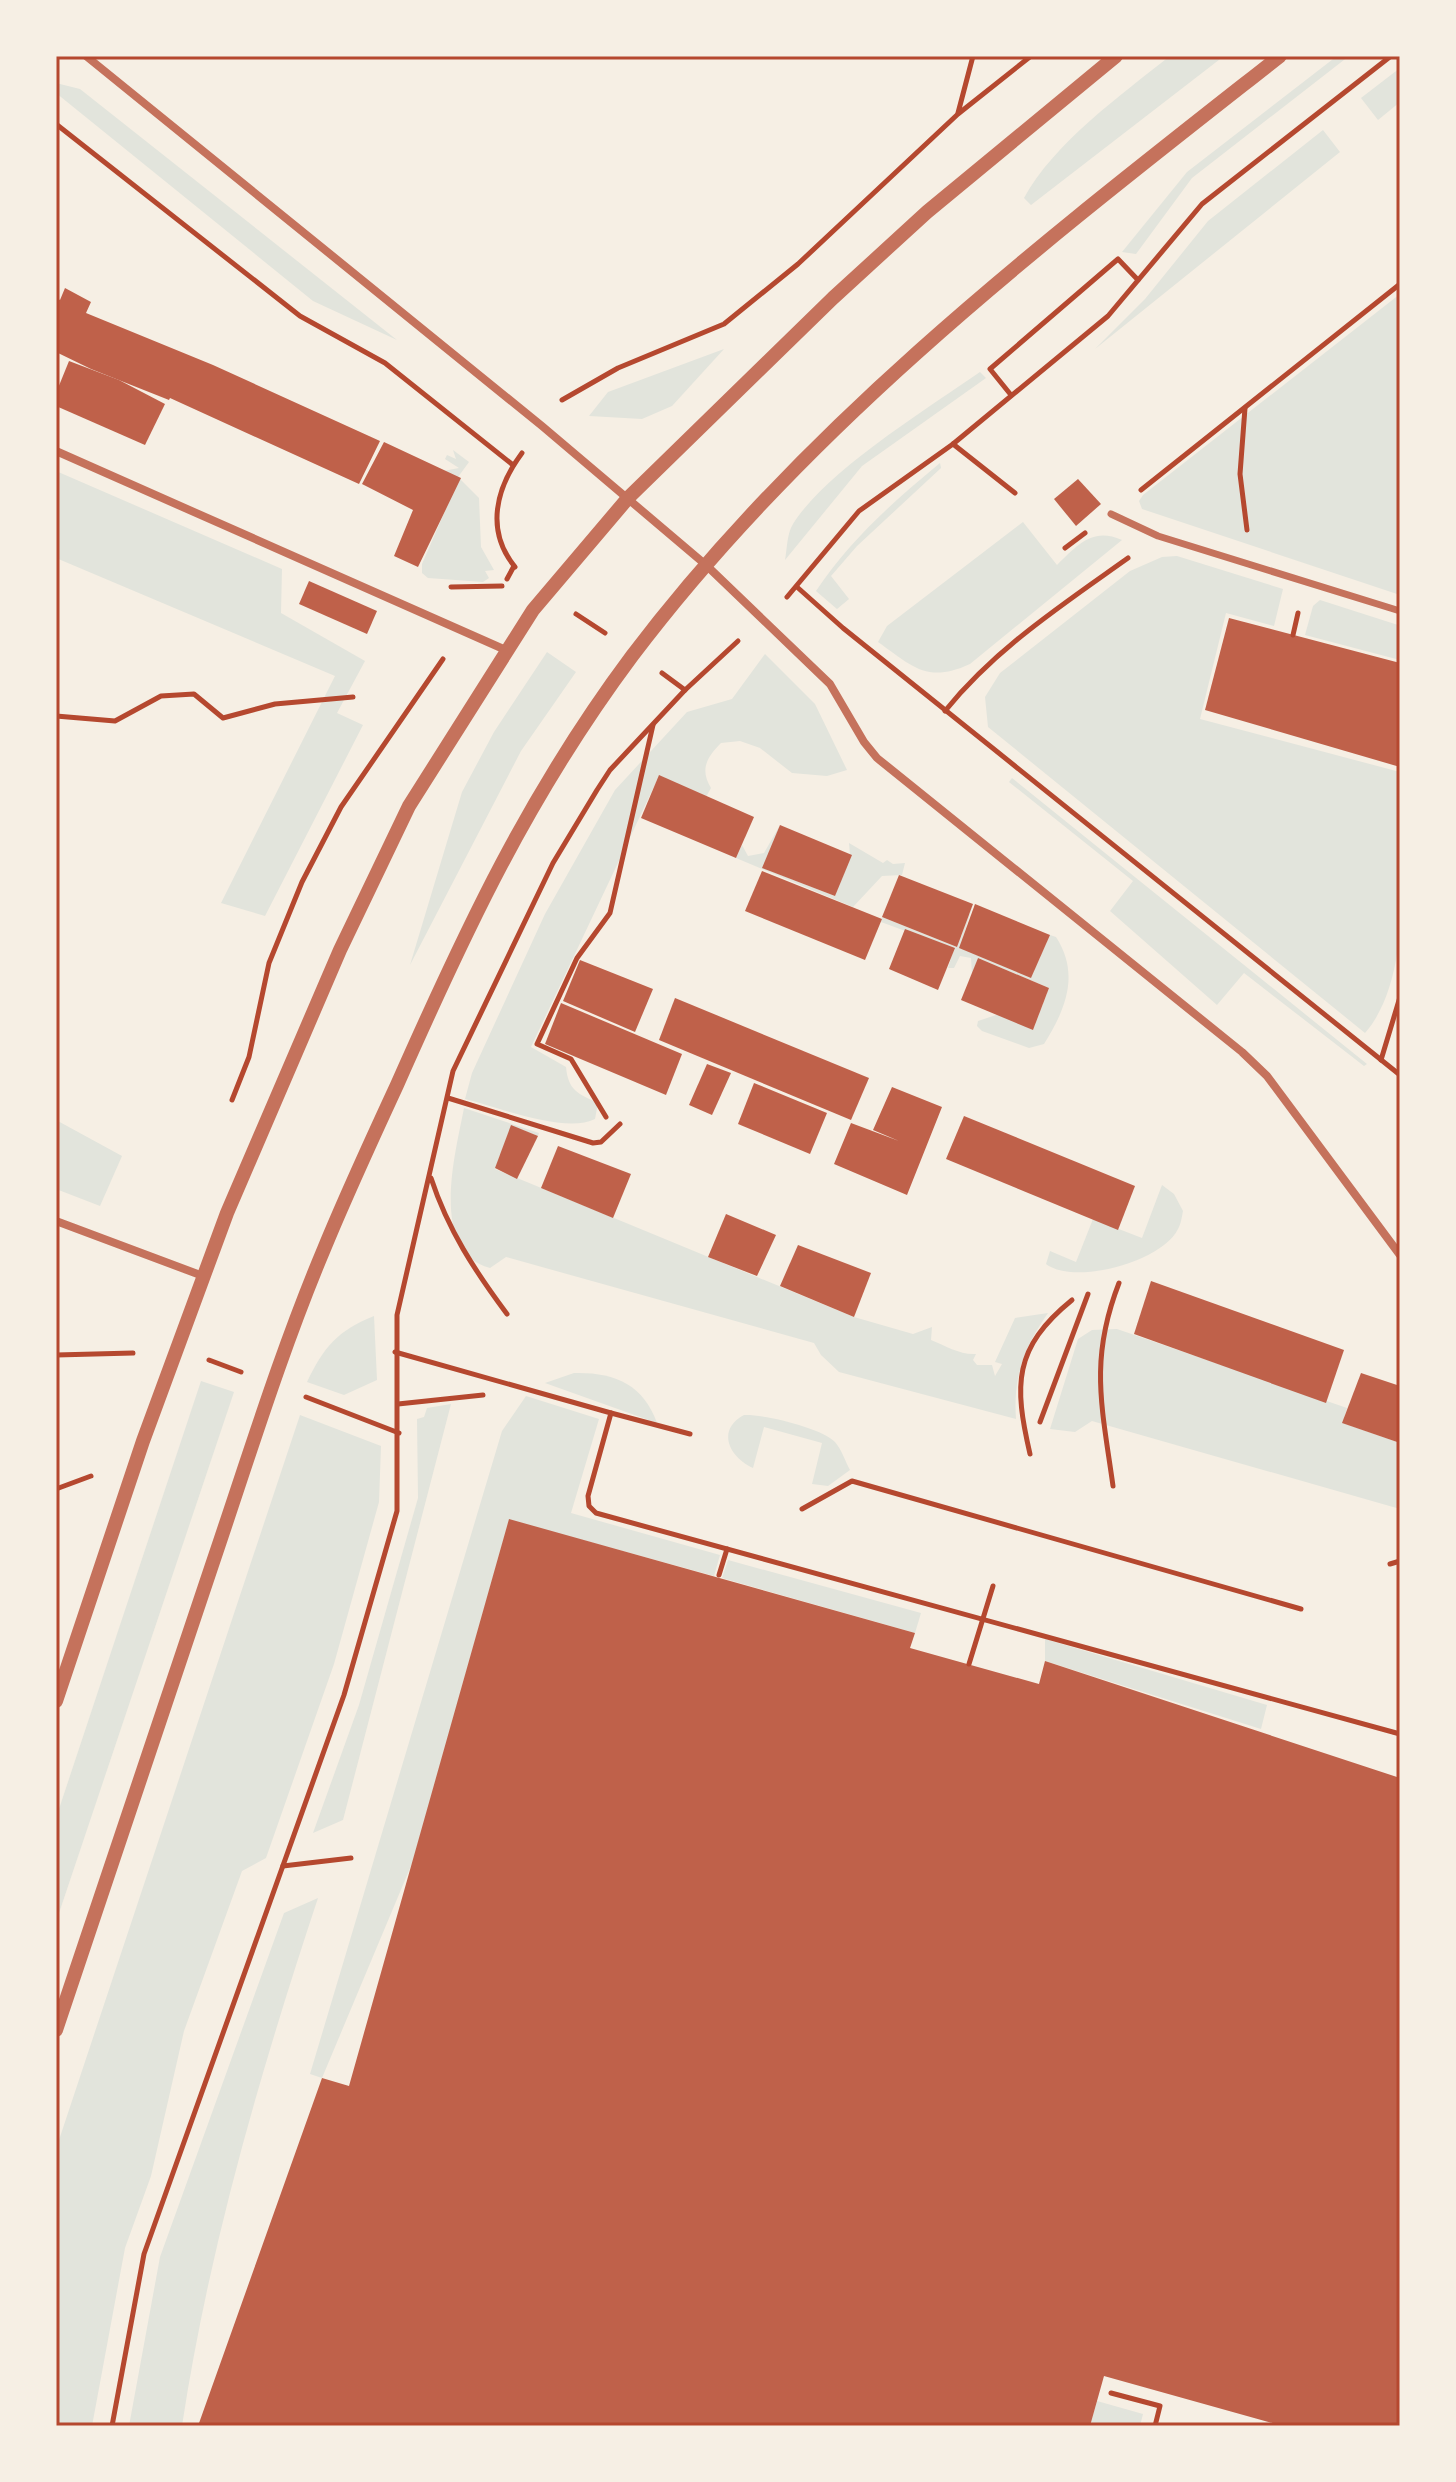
<svg xmlns="http://www.w3.org/2000/svg" width="1456" height="2482" viewBox="0 0 1456 2482" font-family="Barlow,sans-serif">
<style>
.green{fill:#e2e4dc}
.building{fill:#bf614a}
.lines{fill:none;stroke-linecap:round;stroke-linejoin:round}
.path{stroke:#b5482f;stroke-width:5}
.pedestrian{stroke:#c5725c;stroke-width:7}
.minor{stroke:#c5725c;stroke-width:8}
.tertiary{stroke:#c5725c;stroke-width:14}
.neatline{fill:none;stroke:#b5482f;stroke-width:3}
</style>
<rect width="100%" height="100%" fill="#f6efe4"/>
<g class="green">
<path d="M1170,56H1224L1031,205L1024,198C1053,144 1122,94 1170,56Z"/>
<path d="M1337,56H1349L1192,178L1136,254L1122,252L1187,172Z"/>
<path d="M1400,68V102L1378,120L1361,98Z"/>
<path d="M56,83L80,89L397,340L313,301L56,93Z"/>
<path d="M1323,130L1340,152L1095,349L1145,299L1208,221Z"/>
<path d="M1400,294V595L1142,509L1139,501L1143,495Z"/>
<path d="M724,349L672,406L642,419L589,416L608,392Z"/>
<path d="M980,372L986,378L862,466L785,560C787,549 787,533 793,524C826,471 927,409 980,372Z"/>
<path d="M453,450L469,462L458,477L479,498L481,547L494,570L485,571L489,578L483,582L428,578L422,573V564L458,481L438,472L459,468L445,459L447,455L456,459Z"/>
<path d="M940,463L941,468L857,546L831,576L849,599L837,609L816,591C850,540 893,502 940,463Z"/>
<path d="M56,471L282,569L281,613L365,661L337,713L363,725L265,916L221,903L335,676L56,558Z"/>
<path d="M1023,522L1057,565C1078,545 1092,527 1122,540L970,664C927,684 912,666 878,642L887,626Z"/>
<path d="M1177,556L1283,589L1274,626L1226,613L1200,719L1400,772C1400,847 1416,975 1365,1033L988,727L985,697L1000,673L1130,571L1162,557Z"/>
<path d="M1320,600L1398,625L1400,660L1305,635L1313,606Z"/>
<path d="M547,652L576,672L521,751L410,965L462,792L494,732Z"/>
<path d="M765,654L815,704L847,770L827,776L792,773L760,748L740,741L721,743C706,758 700,770 711,788L706,797L659,776L531,1047L566,1067C568,1090 578,1094 598,1103L595,1119C565,1134 498,1107 465,1099L472,1073L545,914L615,790L687,712L732,699Z"/>
<path d="M1012,778L1367,1064L1364,1066L1244,973L1217,1005L1110,911L1133,881L1009,782Z"/>
<path d="M780,825L763,868L835,896L850,855L849,843L883,863L887,860L893,864L905,863L902,875L882,876L853,907L736,858L742,845L748,856L764,853Z"/>
<path d="M973,904L960,948L1031,977L1050,935L1056,937C1080,974 1066,1009 1044,1044L1029,1048L982,1031L977,1026L978,1021L999,1014L1033,1030L1049,988L978,958L972,974L971,958L960,956L954,968H948L954,949L881,922L882,917L957,947Z"/>
<path d="M464,1108L539,1133L538,1136L511,1126L495,1169L854,1317L913,1334L932,1327L931,1340C946,1346 960,1355 976,1354L973,1360L977,1365H992L995,1376L1002,1364L995,1362L1015,1318L1048,1313C1024,1347 1013,1377 1016,1419L839,1372L821,1355L814,1343L506,1257L490,1268C428,1251 456,1151 464,1108Z"/>
<path d="M56,1120L122,1156L100,1206L56,1189Z"/>
<path d="M1162,1185L1174,1194L1183,1211C1182,1216 1181,1224 1178,1229C1163,1261 1075,1286 1046,1264L1050,1251L1076,1262L1093,1219L1142,1238Z"/>
<path d="M374,1316L377,1380L344,1395L307,1382C323,1348 338,1330 374,1316Z"/>
<path d="M1117,1329L1347,1408L1343,1423L1400,1443V1509L1092,1421L1075,1432L1050,1429L1078,1339L1092,1330Z"/>
<path d="M574,1373C614,1372 643,1384 657,1423L545,1383Z"/>
<path d="M201,1381L234,1392L56,1922V1818Z"/>
<path d="M526,1396L599,1419L571,1513L720,1555L714,1576L509,1520L413,1861L322,2078L310,2074L502,1431Z"/>
<path d="M451,1404L343,1820L313,1833L359,1705L418,1498L417,1419L424,1417L427,1408Z"/>
<path d="M300,1415L381,1446L379,1502L334,1664L266,1858L242,1871L184,2031L151,2176L125,2248L92,2426H56V2149Z"/>
<path d="M744,1415C764,1414 822,1428 835,1442C842,1450 845,1461 850,1470L828,1486L812,1484L822,1443L764,1427L753,1468C729,1457 716,1430 744,1415Z"/>
<path d="M728,1560L921,1613L915,1633L722,1578Z"/>
<path d="M1045,1639L1267,1705L1261,1729L1045,1661Z"/>
<path d="M318,1898C261,2070 209,2247 182,2426H129L160,2257L284,1913Z"/>
<path d="M1097,2401L1143,2414L1140,2426H1090Z"/>
</g>
<g class="building">
<path d="M65,288L91,302L86,313L213,365L380,441L359,484L170,398L169,400L91,369L56,352V298L60,300Z"/>
<path d="M69,361L119,380L165,404L145,445L56,406V393Z"/>
<path d="M384,442L461,478L418,567L394,556L413,510L362,484Z"/>
<path d="M1078,479L1101,504L1076,526L1054,499Z"/>
<path d="M309,581L377,611L367,634L299,604Z"/>
<path d="M1229,618L1400,663V767L1205,710Z"/>
<path d="M659,775L754,817L736,858L641,818Z"/>
<path d="M780,825L852,855L835,896L762,868Z"/>
<path d="M762,871L882,919L865,960L745,911Z"/>
<path d="M899,875L973,904L957,947L882,917Z"/>
<path d="M975,904L1050,935L1031,978L959,948Z"/>
<path d="M905,929L955,948L938,990L889,969Z"/>
<path d="M978,958L1049,988L1033,1030L961,1000Z"/>
<path d="M580,960L653,989L635,1032L563,1001Z"/>
<path d="M675,998L869,1078L851,1120L659,1040Z"/>
<path d="M561,1003L682,1054L666,1095L545,1044Z"/>
<path d="M707,1064L731,1073L712,1115L689,1105Z"/>
<path d="M754,1083L827,1113L810,1154L738,1124Z"/>
<path d="M892,1087L942,1107L907,1195L834,1164L851,1123L899,1141L873,1130Z"/>
<path d="M964,1116L1135,1186L1118,1230L946,1159Z"/>
<path d="M511,1125L538,1136L517,1179L495,1168Z"/>
<path d="M558,1146L631,1174L613,1218L541,1188Z"/>
<path d="M726,1214L776,1235L757,1276L708,1257Z"/>
<path d="M798,1245L871,1273L854,1317L780,1286Z"/>
<path d="M1151,1281L1344,1350L1326,1403L1134,1334Z"/>
<path d="M1361,1373L1400,1386V1443L1342,1423Z"/>
<path d="M509,1519L915,1633L910,1648L1039,1684L1045,1661L1400,1778V2426H1283L1104,2376L1090,2426H198L322,2078L349,2086Z"/>
</g>
<g class="lines">
<g class="path">
<path d="M958,113L973,56"/>
<path d="M56,124L300,316L385,363L513,465"/>
<path d="M1011,395L990,369L1118,259L1138,280"/>
<path d="M562,400L618,368L724,324L798,264L958,114L1031,56"/>
<path d="M1245,408L1240,474L1247,530"/>
<path d="M953,444L1015,493"/>
<path d="M1141,490L1400,284"/>
<path d="M1065,548L1085,533"/>
<path d="M515,567C485,530 496,488 522,453"/>
<path d="M507,579L514,566"/>
<path d="M451,587L502,586"/>
<path d="M797,587L843,628L1400,1075"/>
<path d="M787,597L859,511L953,444L1108,316L1202,204L1391,56"/>
<path d="M576,614L605,633"/>
<path d="M1293,635L1298,613"/>
<path d="M662,673L685,690"/>
<path d="M684,691L738,641"/>
<path d="M945,711C996,648 1062,605 1128,558"/>
<path d="M56,716L115,721L161,696L194,694L223,718L275,704L353,697"/>
<path d="M1381,1060L1400,997"/>
<path d="M448,1098L593,1143L601,1142L620,1124"/>
<path d="M232,1100L249,1057L269,963L302,882L341,807L443,659"/>
<path d="M606,1117L571,1059L537,1044L577,958L610,913L653,725"/>
<path d="M431,1178C448,1230 475,1271 507,1314"/>
<path d="M395,1352L611,1413L588,1496L589,1506L596,1513L1400,1734"/>
<path d="M56,1355L133,1353"/>
<path d="M209,1360L241,1372"/>
<path d="M306,1397L399,1433"/>
<path d="M398,1404L483,1395"/>
<path d="M611,1413L690,1434"/>
<path d="M1040,1422L1088,1294"/>
<path d="M1030,1454C1014,1385 1013,1348 1072,1300"/>
<path d="M1113,1486C1102,1407 1089,1360 1119,1283"/>
<path d="M56,1489L91,1476"/>
<path d="M802,1509L852,1481L1301,1609"/>
<path d="M1390,1564L1400,1561"/>
<path d="M719,1575L727,1549"/>
<path d="M969,1664L993,1586"/>
<path d="M283,1866L351,1858"/>
<path d="M1111,2393L1160,2406L1155,2426"/>
<path d="M112,2426L144,2254L344,1695L397,1511V1315L453,1071L553,863L597,790L610,770L685,690"/>
</g>
<path class="pedestrian" d="M1111,514L1158,536L1400,611"/>
<g class="minor">
<path d="M86,56L542,426L706,565L830,684L864,742L877,758L1242,1052L1267,1076L1400,1255"/>
<path d="M56,451L508,651"/>
<path d="M56,1221L203,1276"/>
</g>
<g class="tertiary">
<path d="M56,1701L143,1441L227,1213L340,950L409,806L533,610L628,498L833,298L927,212L1116,56"/>
<path d="M56,2030C108,1875 160,1720 212,1565C248,1459 281,1351 324,1249C347,1193 372,1139 397,1085C466,929 529,794 632,656C810,420 1050,237 1280,56"/>
</g>
</g>
<rect width="1456" height="2482" fill="none" stroke="#f6efe4" stroke-width="116"/>
<rect x="58" y="58" width="1340" height="2366" class="neatline"/>
</svg>
